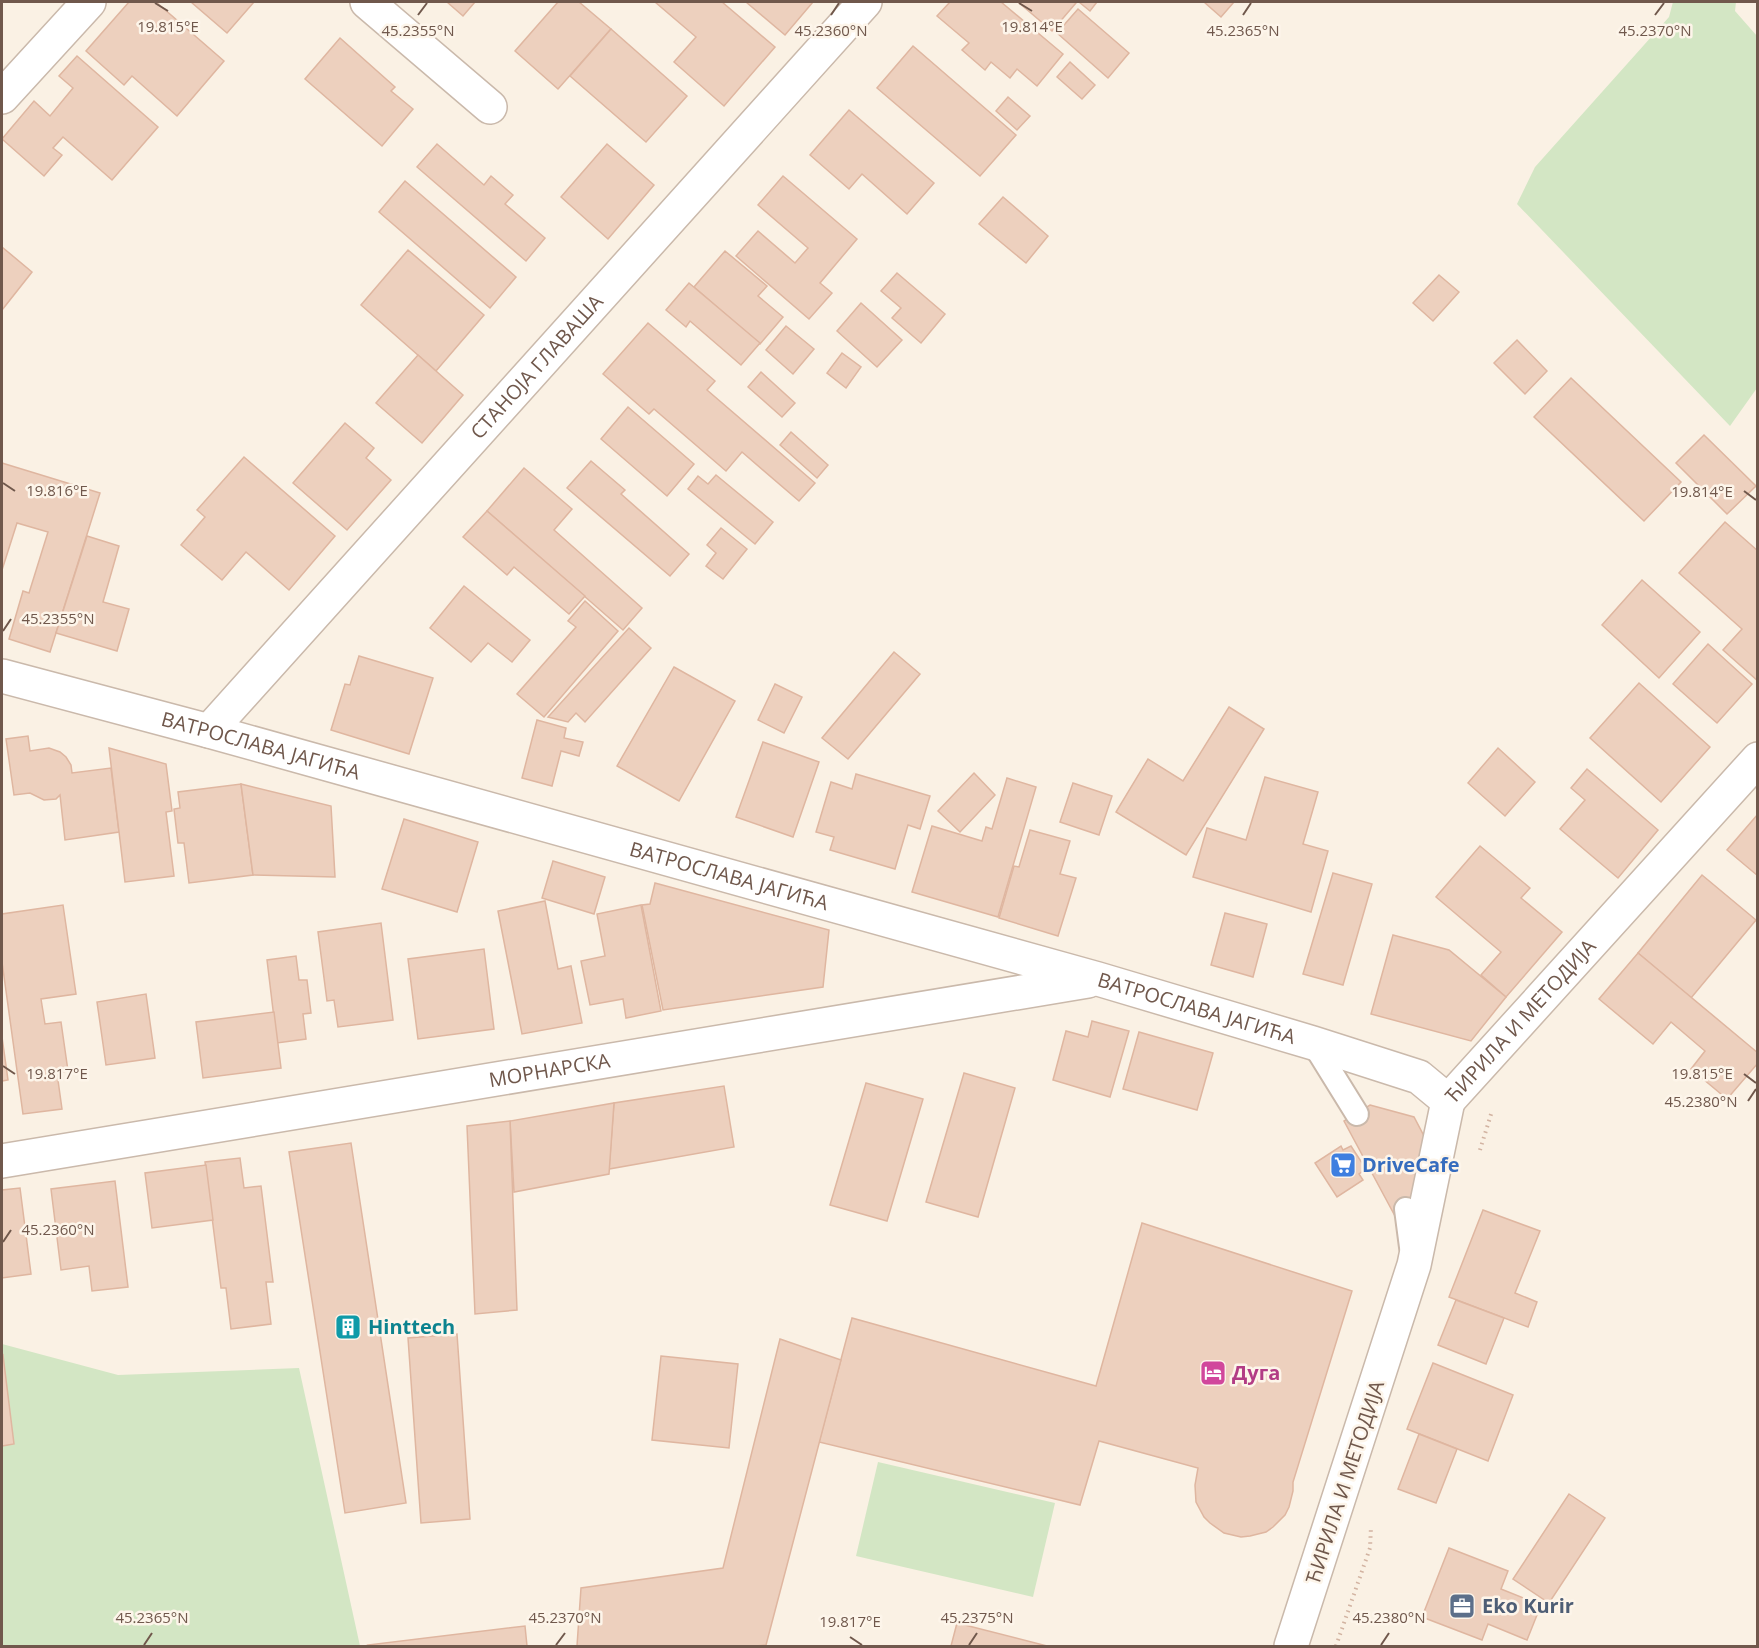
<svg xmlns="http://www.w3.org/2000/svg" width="1759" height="1648" viewBox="0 0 1759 1648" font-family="'Open Sans',sans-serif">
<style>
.green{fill:#d3e6c4}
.building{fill:#edd0be;stroke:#dfb6a0;stroke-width:1.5}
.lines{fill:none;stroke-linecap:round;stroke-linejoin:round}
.service-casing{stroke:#cab9ab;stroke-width:26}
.minor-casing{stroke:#cab9ab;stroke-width:36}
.tertiary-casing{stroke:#cab9ab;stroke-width:36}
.path{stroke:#d2b3a1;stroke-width:4;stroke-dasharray:1.5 4.5;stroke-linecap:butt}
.service{stroke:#fff;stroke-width:22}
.minor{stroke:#fff;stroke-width:33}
.tertiary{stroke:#fff;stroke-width:33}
.ticks{fill:none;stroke:#70584c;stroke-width:2}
.labels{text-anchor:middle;stroke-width:5;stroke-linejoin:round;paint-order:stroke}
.street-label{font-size:20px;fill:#70584c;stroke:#fdf5ea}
.shop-label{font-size:20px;font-weight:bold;fill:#366cbe;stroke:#fdf5ea;text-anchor:start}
.culture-label{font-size:20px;font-weight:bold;fill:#0d838f;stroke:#fdf5ea;text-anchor:start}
.hotel-label{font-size:20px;font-weight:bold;fill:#b23c85;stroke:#fdf5ea;text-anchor:start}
.service-label{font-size:20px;font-weight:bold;fill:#4e5e75;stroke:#fdf5ea;text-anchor:start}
.ticks-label{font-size:15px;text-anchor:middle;fill:#70584c;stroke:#fdf5ea;stroke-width:5;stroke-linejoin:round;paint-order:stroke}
</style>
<rect width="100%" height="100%" fill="#faf1e4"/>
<g class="green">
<path d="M1673,2H1736L1735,11L1757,36V388L1730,426L1517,204L1535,167L1669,17Z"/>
<path d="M2,1344L118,1375L299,1368L360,1646H2Z"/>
<path d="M878,1462L1055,1503L1033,1597L856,1556Z"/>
</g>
<g class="building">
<path d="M129,2H156L224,61L177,116L132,76L124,85L86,51Z"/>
<path d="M191,2H254L227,33Z"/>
<path d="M447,2H475L463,16Z"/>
<path d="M558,2H579L611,29L558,89L515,51Z"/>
<path d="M655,2H722L775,47L724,106L674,62L696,37Z"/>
<path d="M746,2H813L785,35Z"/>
<path d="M950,2H1001L1063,54L1037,86L1017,69L1010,78L991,62L985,70L962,50L969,43L937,16Z"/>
<path d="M1018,2H1074L1076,3L1052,31Z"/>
<path d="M1079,2H1097L1090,11Z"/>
<path d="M1204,2H1234L1221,17Z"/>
<path d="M1078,9L1129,53L1108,78L1057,33Z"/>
<path d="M611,29L687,96L646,142L570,76Z"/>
<path d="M340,38L395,87L391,91L413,109L382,146L305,79Z"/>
<path d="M913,46L1016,135L980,176L877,88Z"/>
<path d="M77,56L158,127L112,180L63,137L53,148L62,155L44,176L2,139L34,101L50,116L73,88L59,76Z"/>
<path d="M1070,62L1095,85L1082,99L1057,77Z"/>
<path d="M1008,97L1030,116L1017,130L996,111Z"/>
<path d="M849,110L934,183L907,214L862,174L849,189L810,155Z"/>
<path d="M437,144L484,185L491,176L513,195L505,204L545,238L526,261L417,167Z"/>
<path d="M607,144L654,185L608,239L561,197Z"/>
<path d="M783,176L857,239L820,283L832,293L809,319L736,256L758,231L795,263L808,248L758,205Z"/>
<path d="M405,181L516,277L490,308L379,212Z"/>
<path d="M1003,197L1048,236L1026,263L979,224Z"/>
<path d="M2,247L32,272L2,310Z"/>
<path d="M408,250L484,315L436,371L361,305Z"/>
<path d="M725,251L767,286L758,296L783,317L760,344L694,287Z"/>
<path d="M897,273L945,314L921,343L892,318L901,308L881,291Z"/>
<path d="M1439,275L1459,292L1433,321L1413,303Z"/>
<path d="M689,283L760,343L741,365L690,321L686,327L666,310Z"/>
<path d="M861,303L902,340L877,367L837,331Z"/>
<path d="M648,323L715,381L707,390L815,483L799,501L742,452L726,471L654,409L649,414L603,374Z"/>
<path d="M786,326L814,349L793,374L766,350Z"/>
<path d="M1517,340L1547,371L1525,394L1494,363Z"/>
<path d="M842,353L861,367L846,388L827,373Z"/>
<path d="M418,355L463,395L422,443L376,403Z"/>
<path d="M761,372L795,403L782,417L748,387Z"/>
<path d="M1571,378L1681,482L1644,521L1534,417Z"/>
<path d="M628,407L694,464L667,496L601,439Z"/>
<path d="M345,423L374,448L366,458L391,480L347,530L293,483Z"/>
<path d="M791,432L828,465L817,478L780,445Z"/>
<path d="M1704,435L1756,486L1727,514L1676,463Z"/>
<path d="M244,457L335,536L289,590L246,552L222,580L181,545L205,517L197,510Z"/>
<path d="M591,461L625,490L621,494L689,554L670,576L567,488Z"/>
<path d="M2,463L100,493L50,652L9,639L23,591L29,593L48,532L17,523L2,570Z"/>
<path d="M524,468L572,509L554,530L642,608L623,630L487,511Z"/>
<path d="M716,475L773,522L755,544L688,489L698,476L708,484Z"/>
<path d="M487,511L585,596L569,614L514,567L507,575L463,537Z"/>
<path d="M1725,522L1758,551V681L1723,650L1742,629L1679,573Z"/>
<path d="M721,528L747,549L723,579L706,566L716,553L707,545Z"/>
<path d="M87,536L119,546L103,602L129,609L117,651L56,633Z"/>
<path d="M1642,580L1700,632L1659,678L1602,625Z"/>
<path d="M464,586L530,640L512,662L488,643L471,662L430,628Z"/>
<path d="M585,601L618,631L544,717L517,694L576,627L568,621Z"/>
<path d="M629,628L651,648L585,722L576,713L568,722L548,717Z"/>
<path d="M1708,644L1752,684L1717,723L1673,684Z"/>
<path d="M894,652L920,674L848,759L822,738Z"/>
<path d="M359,656L433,678L409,754L331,730L345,684L350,685Z"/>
<path d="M674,667L735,701L679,801L617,766Z"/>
<path d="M1639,683L1710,747L1661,802L1590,738Z"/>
<path d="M775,684L802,697L784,733L758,720Z"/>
<path d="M1229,707L1264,729L1186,855L1116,812L1148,759L1183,781Z"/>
<path d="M537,720L566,728L564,738L583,742L579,756L561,751L552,786L522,778Z"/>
<path d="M28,736L30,751L49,748L60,752L66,757L71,765L72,773L111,768L119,832L65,840L60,795L56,799L44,800L30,793L14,795L6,739Z"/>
<path d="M763,742L819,762L793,837L736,817Z"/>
<path d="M109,748L166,764L172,811L166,812L174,876L125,882Z"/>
<path d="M1498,748L1535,782L1505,816L1468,783Z"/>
<path d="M1587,769L1658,830L1618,878L1560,829L1585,800L1571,788Z"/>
<path d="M974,773L995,795L960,832L938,811Z"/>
<path d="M856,774L930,796L920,829L908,825L895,869L830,850L834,837L816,832L831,782L852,789Z"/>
<path d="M1265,777L1318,792L1303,844L1328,851L1311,912L1193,877L1207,828L1246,840Z"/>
<path d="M1007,778L1036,787L998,917L912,892L932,826L982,841L986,827L992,829Z"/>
<path d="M1073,783L1112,796L1099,835L1060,822Z"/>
<path d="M241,784L253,875L189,883L184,843H178L174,809L180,808L178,792Z"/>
<path d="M241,784L331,806L335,877L253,875Z"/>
<path d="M1758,814V876L1727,850Z"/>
<path d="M404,819L478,842L457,912L382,889Z"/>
<path d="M1030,830L1070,841L1060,874L1076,878L1058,936L999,918L1014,866L1019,867Z"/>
<path d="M1480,846L1530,888L1521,898L1562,932L1506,997L1481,975L1501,952L1436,897Z"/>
<path d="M553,861L605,877L594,914L542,898Z"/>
<path d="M1333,873L1372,884L1343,985L1303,974Z"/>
<path d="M1702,875L1756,920L1691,998L1638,953Z"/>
<path d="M655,883L829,930L823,987L663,1010L642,905L650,904Z"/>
<path d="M545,901L558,969L571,966L582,1023L522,1034L498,911Z"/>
<path d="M63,905L76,994L41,999L45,1024L61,1022L68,1071L57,1073L62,1109L23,1114L2,962V914Z"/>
<path d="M641,905L661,1011L626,1018L623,999L590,1005L581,961L605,956L597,914Z"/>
<path d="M1225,913L1267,924L1253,977L1211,965Z"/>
<path d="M381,923L393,1020L338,1027L334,1000L327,1001L318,932Z"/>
<path d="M1393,935L1449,950L1506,997L1471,1041L1371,1014Z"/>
<path d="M484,949L494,1029L418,1039L408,959Z"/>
<path d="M1638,953L1758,1053V1063L1727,1099L1691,1069L1705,1051L1671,1022L1653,1044L1599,999Z"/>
<path d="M296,956L299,980H307L311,1013L303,1014L306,1039L277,1043L267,960Z"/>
<path d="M146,994L155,1058L106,1065L97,1002Z"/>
<path d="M274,1012L281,1068L203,1078L196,1022Z"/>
<path d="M1092,1021L1129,1031L1110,1097L1053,1080L1066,1031L1088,1037Z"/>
<path d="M1139,1032L1213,1053L1197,1110L1123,1089Z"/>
<path d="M2,1037L8,1080L2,1081Z"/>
<path d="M964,1073L1015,1088L978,1217L926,1202Z"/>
<path d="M866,1083L923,1099L887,1221L830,1205Z"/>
<path d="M724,1086L734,1147L609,1169L614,1103Z"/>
<path d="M614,1103L609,1174L514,1192L510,1121Z"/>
<path d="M1370,1105L1414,1117L1435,1157L1406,1209L1395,1216L1344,1121Z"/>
<path d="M510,1121L517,1310L475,1314L467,1126Z"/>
<path d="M351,1143L406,1503L345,1513L289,1152Z"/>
<path d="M1341,1146L1343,1150L1351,1146L1366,1169L1359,1174L1363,1180L1337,1197L1315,1163Z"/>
<path d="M240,1158L244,1188L261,1186L273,1282H266L271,1324L231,1329L226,1288H221L205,1162Z"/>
<path d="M206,1165L213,1220L152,1228L145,1173Z"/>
<path d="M115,1181L128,1287L92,1291L89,1266L61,1270L51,1189Z"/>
<path d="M20,1188L31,1274L2,1278V1190Z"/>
<path d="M1483,1210L1540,1231L1515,1293L1537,1302L1528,1327L1449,1297Z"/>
<path d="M1142,1223L1352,1291L1293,1482V1491L1289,1507L1285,1515L1273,1527L1266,1532L1250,1536L1241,1537L1224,1533L1210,1523L1204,1517L1196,1502L1195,1485L1198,1468L1099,1441L1080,1505L819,1442L852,1318L1096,1386Z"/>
<path d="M1456,1300L1504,1318L1486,1364L1438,1345Z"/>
<path d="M457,1334L470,1519L421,1523L408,1338Z"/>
<path d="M780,1339L841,1360L766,1645L755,1646H577L581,1588L723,1568Z"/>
<path d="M3,1355L14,1444L2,1446V1356Z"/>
<path d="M661,1356L738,1364L729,1448L652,1440Z"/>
<path d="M1433,1363L1513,1395L1488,1461L1407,1429Z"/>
<path d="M1419,1434L1457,1449L1436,1503L1398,1489Z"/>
<path d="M1569,1494L1605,1518L1549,1603L1513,1579Z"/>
<path d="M1449,1548L1508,1571L1501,1589L1541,1605L1527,1640L1488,1624L1482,1640L1422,1617Z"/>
<path d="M957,1623L1047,1646H951Z"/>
<path d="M525,1626L527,1646H369L368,1645Z"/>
</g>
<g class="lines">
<defs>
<g id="service">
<path d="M1313,1043L1357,1114"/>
<path d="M1406,1209L1411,1247"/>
</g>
<g id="minor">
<path d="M367,2L490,107"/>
<path d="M2,97L89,2"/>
<path id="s1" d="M2,676L209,731L1098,979L1313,1043L1419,1077L1448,1101L1414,1265L1291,1646"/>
<path id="s2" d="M209,731L865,2"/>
<path id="s3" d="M2,1161L1088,981"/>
</g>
<g id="tertiary">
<path id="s4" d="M1448,1101L1758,759"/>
</g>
</defs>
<use href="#service" class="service-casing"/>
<use href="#minor" class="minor-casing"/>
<use href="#tertiary" class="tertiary-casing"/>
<g class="path">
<path d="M1480,1150L1492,1111"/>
<path d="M1336,1646L1370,1548L1371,1527"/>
</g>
<use href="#service" class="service"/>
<use href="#minor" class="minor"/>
<use href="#tertiary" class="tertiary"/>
</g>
<path class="ticks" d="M155,3L168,11M1019,3L1032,11M418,15L427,3M831,15L839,3M1243,15L1251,3M1655,15L1664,3M3,483L15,491M1744,491L1756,500M3,631L11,619M3,1066L15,1074M1744,1074L1756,1083M1748,1101L1756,1089M3,1242L11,1230M850,1637L862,1645M144,1645L152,1633M556,1645L565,1633M969,1645L977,1633M1381,1645L1389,1633"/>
<defs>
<symbol id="supermarket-square" viewBox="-11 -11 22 22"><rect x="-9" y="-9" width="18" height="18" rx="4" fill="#3f7fe0" stroke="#fdf5ea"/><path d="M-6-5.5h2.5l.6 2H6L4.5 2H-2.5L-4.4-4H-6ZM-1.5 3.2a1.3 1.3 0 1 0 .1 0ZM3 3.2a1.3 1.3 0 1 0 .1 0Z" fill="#fff"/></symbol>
<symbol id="building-square" viewBox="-11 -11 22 22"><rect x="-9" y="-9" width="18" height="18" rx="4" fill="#0f9aa8" stroke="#fdf5ea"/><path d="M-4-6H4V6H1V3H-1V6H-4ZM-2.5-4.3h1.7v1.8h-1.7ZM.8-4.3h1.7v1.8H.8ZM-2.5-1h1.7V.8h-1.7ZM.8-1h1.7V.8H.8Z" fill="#fff"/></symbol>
<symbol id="hotel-square" viewBox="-11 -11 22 22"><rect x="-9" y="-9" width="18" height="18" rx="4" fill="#d1479c" stroke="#fdf5ea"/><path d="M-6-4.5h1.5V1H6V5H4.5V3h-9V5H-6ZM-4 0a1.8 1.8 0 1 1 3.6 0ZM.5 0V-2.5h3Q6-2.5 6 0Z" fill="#fff"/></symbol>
<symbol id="office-square" viewBox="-11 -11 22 22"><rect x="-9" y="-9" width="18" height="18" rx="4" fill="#5c6f8a" stroke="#fdf5ea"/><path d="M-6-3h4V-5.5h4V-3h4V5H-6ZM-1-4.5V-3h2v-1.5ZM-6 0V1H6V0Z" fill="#fff"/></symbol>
</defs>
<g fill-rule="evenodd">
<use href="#supermarket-square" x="1328" y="1150" width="30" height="30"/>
<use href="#building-square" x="333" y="1312" width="30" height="30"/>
<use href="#hotel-square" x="1198" y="1358" width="30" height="30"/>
<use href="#office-square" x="1447" y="1591" width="30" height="30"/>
</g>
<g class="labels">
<g class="street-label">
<text dy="7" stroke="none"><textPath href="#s2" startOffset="490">СТАНОЈА ГЛАВАША</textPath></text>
<text dy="7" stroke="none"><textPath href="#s1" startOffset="268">ВАТРОСЛАВА ЈАГИЋА</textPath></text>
<text dy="7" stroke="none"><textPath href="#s1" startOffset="754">ВАТРОСЛАВА ЈАГИЋА</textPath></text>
<text dy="7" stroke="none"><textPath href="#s1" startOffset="1240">ВАТРОСЛАВА ЈАГИЋА</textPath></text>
<text dy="7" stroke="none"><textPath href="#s4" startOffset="108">ЋИРИЛА И МЕТОДИЈА</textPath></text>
<text dy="7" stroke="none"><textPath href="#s3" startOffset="555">МОРНАРСКА</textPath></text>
<text transform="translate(1345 1482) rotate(-72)" y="7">ЋИРИЛА И МЕТОДИЈА</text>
</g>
<g class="shop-label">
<text x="1362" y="1172">DriveCafe</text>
</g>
<g class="culture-label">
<text x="368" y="1334">Hinttech</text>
</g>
<g class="hotel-label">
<text x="1232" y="1380">Дуга</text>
</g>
<g class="service-label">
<text x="1482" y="1613">Eko Kurir</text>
</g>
</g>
<g class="ticks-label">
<text x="168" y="32">19.815°E</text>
<text x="1032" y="32">19.814°E</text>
<text x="418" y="36">45.2355°N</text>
<text x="831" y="36">45.2360°N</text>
<text x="1243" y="36">45.2365°N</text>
<text x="1655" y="36">45.2370°N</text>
<text x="57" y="496">19.816°E</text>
<text x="1702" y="497">19.814°E</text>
<text x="58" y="624">45.2355°N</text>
<text x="57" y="1079">19.817°E</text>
<text x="1702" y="1079">19.815°E</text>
<text x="1701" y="1107">45.2380°N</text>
<text x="58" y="1235">45.2360°N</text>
<text x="152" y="1623">45.2365°N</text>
<text x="565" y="1623">45.2370°N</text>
<text x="977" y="1623">45.2375°N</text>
<text x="1389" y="1623">45.2380°N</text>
<text x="850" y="1627">19.817°E</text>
</g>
<rect width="1759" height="1648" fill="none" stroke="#70584c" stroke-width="6"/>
</svg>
